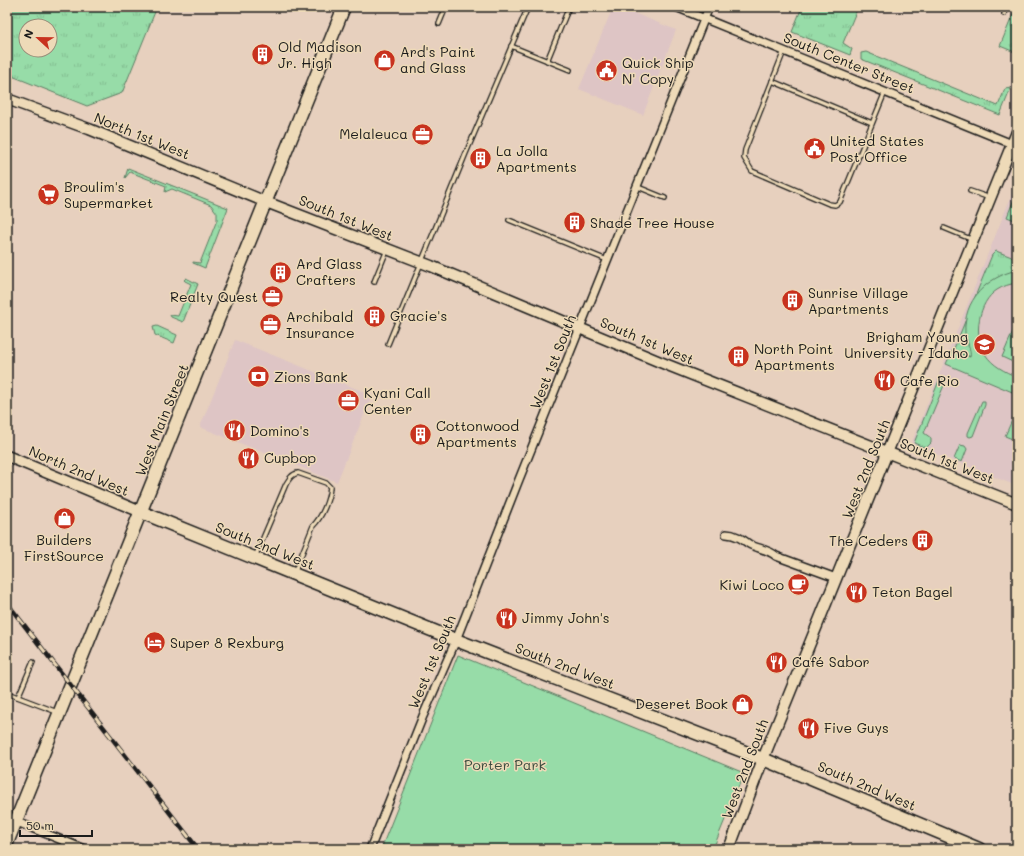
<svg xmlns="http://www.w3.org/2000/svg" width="1024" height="856" viewBox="0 0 1024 856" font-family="Mali,sans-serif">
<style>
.built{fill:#dec5c5}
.grass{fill:url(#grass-tufts);stroke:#5a7c62;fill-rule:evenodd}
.green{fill:#97dca8;stroke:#5a7c62}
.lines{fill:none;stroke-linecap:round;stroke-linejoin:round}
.lane-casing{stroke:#1c1c1c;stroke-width:6}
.street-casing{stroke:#1c1c1c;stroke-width:10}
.secondary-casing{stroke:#1c1c1c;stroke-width:13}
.primary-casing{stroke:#1c1c1c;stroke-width:15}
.lane{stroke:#eedab8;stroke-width:3.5}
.street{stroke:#eedab8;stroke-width:7}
.secondary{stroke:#eedab8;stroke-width:10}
.primary{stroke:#eedab8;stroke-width:12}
.rail-casing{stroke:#1c1c1c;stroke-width:4.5}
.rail{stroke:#eedab8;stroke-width:3;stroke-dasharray:9;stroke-linecap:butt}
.labels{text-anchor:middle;stroke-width:3;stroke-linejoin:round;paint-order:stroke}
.poi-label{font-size:14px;fill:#1c1c1c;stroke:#eedab8;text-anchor:start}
.street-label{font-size:14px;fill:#1c1c1c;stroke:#eedab8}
.park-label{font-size:14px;fill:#3b4c3f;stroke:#eedab8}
</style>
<defs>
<pattern id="grass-tufts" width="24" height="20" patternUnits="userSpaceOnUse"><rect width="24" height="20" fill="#97dca8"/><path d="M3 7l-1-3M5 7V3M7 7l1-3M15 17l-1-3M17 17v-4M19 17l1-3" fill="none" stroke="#82bc90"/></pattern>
</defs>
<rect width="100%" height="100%" fill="#e7d0be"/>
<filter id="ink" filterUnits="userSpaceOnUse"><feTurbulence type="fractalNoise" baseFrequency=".025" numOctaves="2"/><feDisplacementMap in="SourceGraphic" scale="8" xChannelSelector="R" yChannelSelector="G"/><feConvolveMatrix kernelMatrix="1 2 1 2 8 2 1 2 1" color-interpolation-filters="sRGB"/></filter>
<g filter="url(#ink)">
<g class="built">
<path d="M613,7H619L676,30L643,115L579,89Z"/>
<path d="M1017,182V486L911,444Z"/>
<path d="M235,340L372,395L337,482L200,427Z"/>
</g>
<g class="grass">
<path d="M7,7H157L122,93L87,106L7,74ZM26,26H50V50H26Z"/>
<path d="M802,7H858L843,43L852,49L850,55L792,32Z"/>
<path d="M1016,7H1017V53L1000,46Z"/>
<path d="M866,52L998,106L1005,89L1011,88L1000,115L861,59V53Z"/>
<path d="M128,168L228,208L205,268L193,263V262L200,263L217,220V213L211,205L172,189L165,192L166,186L130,172L125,178Z"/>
<path d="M1017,191V221L1007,217Z"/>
<path d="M996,251L1017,259V271L983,288L971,357L953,351L992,255Z"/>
<path d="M186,278L198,284L183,322L171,317L170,315L178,316L191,284L185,281L184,280Z"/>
<path d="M157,326L177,335L174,343L155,335L153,327Z"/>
</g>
<g class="green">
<path d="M1017,270V283C1010,284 1003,286 997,290C978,302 973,336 985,354C993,366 1004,371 1017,377V394L946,364L952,351L970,357C972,351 966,340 965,333C963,300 987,277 1017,270Z"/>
<path d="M1017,322V364L1002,357Z"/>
<path d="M940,378L943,379L945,383L924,433L931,438V443L926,448L914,443Z"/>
<path d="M982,401H985V405L973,436L970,437L968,436V433Z"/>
<path d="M1017,409V441L1005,436Z"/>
<path d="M960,445L965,446L967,449L962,462L954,459Z"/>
<path d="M458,655L744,773L713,849H381Z"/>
</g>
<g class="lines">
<defs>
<g id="lane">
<path d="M1004,14L1007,7"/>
<path d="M439,24L446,7"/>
<path d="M511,46L570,70"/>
<path d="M784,51L745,150L744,158L752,171L829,204L835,205L840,202L885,92"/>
<path d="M547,61L569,7"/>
<path d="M772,81L872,123"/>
<path d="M638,187L665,198"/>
<path d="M970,191L990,198"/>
<path d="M509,220L607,260"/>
<path d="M944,228L973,240"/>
<path d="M374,282L387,250"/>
<path d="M388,344L466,153L528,7"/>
<path d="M255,557L286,484C289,479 292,474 298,473L326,483L330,487C329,500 322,517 313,526L295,571"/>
<path d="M7,693L57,712"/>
<path d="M18,697L33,662"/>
</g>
<g id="street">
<path d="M676,7L1012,144"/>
<path d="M726,534C735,534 742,539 749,544C758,549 768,549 776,556L836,578"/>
<path d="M7,818L84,849"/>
<path d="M370,849L423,716L456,640L518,482L709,7"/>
</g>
<g id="secondary">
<path d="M7,99L89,129L266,202L431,266L665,364L1017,504"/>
<path d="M7,456L141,512"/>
<path d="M729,849L763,759L1017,132"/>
</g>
<g id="primary">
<path d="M141,512L456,640L763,759L979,849"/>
<path d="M7,843L344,7"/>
</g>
</defs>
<use href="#lane" class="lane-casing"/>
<use href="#street" class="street-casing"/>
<use href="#secondary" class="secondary-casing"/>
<use href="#primary" class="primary-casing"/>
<use href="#lane" class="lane"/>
<use href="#street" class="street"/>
<use href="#secondary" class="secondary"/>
<use href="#primary" class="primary"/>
<defs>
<path id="rail" d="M7,603L198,849"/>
</defs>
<use href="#rail" class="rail-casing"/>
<use href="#rail" class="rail"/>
</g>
</g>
<defs>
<symbol id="building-disc" viewBox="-11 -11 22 22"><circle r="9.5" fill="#c8321e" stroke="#eedab8"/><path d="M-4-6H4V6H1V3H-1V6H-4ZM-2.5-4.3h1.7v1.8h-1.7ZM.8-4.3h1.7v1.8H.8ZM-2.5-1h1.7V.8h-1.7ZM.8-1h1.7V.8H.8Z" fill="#fff"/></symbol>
<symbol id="shop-disc" viewBox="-11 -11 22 22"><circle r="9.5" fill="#c8321e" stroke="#eedab8"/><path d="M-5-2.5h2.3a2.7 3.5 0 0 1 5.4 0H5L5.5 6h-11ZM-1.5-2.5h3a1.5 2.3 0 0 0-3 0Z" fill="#fff"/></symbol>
<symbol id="civic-disc" viewBox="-11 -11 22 22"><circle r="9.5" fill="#c8321e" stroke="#eedab8"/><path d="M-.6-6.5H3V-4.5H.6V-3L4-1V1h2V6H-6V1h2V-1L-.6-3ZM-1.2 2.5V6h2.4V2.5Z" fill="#fff"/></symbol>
<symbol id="office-disc" viewBox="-11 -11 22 22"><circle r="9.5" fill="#c8321e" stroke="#eedab8"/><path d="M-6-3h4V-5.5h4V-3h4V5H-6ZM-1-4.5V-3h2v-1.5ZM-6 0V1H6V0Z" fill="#fff"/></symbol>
<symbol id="supermarket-disc" viewBox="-11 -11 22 22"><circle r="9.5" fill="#c8321e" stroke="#eedab8"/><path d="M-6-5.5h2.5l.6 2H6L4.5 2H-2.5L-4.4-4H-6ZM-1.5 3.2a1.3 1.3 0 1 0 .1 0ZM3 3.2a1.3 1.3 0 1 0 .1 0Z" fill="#fff"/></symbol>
<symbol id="university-disc" viewBox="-11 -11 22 22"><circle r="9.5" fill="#c8321e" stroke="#eedab8"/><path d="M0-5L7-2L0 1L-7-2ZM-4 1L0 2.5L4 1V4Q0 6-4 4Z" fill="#fff"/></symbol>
<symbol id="bank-disc" viewBox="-11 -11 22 22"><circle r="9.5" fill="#c8321e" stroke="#eedab8"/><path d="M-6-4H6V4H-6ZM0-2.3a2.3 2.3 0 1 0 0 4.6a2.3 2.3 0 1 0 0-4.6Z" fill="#fff"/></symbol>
<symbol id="restaurant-disc" viewBox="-11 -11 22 22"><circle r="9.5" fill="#c8321e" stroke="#eedab8"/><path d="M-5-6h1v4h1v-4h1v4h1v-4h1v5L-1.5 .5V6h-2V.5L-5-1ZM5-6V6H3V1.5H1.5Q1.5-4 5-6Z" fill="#fff"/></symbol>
<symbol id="cafe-disc" viewBox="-11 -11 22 22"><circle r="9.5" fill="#c8321e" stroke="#eedab8"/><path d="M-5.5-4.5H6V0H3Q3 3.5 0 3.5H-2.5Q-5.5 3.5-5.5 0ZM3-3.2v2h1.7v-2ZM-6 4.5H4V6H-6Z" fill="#fff"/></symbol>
<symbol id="hotel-disc" viewBox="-11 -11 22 22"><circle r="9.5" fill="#c8321e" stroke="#eedab8"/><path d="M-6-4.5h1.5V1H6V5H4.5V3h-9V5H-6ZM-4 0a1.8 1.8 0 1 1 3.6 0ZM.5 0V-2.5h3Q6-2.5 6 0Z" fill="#fff"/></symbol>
</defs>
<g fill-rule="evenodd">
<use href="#building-disc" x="250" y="42" width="25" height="25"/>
<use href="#shop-disc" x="372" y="48" width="25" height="25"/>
<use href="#civic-disc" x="594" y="58" width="25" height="25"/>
<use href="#office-disc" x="410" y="122" width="25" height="25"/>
<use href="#civic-disc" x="802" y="136" width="25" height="25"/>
<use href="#building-disc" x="468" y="146" width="25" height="25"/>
<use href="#supermarket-disc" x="36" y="182" width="25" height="25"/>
<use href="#building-disc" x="562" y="210" width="25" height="25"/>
<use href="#building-disc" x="268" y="260" width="25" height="25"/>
<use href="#office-disc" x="260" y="284" width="25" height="25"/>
<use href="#building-disc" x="780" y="288" width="25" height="25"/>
<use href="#building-disc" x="362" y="304" width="25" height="25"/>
<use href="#office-disc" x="258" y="312" width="25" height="25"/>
<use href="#university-disc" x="972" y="332" width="25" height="25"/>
<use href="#building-disc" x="726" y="344" width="25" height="25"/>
<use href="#bank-disc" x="246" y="364" width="25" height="25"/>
<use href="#restaurant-disc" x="872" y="368" width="25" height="25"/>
<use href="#office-disc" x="336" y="388" width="25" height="25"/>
<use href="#restaurant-disc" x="222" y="418" width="25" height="25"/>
<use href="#building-disc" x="408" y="422" width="25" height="25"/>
<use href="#restaurant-disc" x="236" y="446" width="25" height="25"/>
<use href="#shop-disc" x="52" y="506" width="25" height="25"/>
<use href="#building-disc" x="910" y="528" width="25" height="25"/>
<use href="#cafe-disc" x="786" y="572" width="25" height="25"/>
<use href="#restaurant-disc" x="844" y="580" width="25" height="25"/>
<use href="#restaurant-disc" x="494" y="606" width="25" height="25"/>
<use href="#hotel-disc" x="142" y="630" width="25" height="25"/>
<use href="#restaurant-disc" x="764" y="650" width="25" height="25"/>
<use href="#shop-disc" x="730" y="692" width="25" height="25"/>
<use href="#restaurant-disc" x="796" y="716" width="25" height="25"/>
</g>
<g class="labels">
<g class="poi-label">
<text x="278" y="52">Old Madison<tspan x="278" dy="16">Jr. High</tspan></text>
<text x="400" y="57">Ard's Paint<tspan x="400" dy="16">and Glass</tspan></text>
<text x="622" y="68">Quick Ship<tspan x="622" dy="16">N' Copy</tspan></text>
<text x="408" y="139" text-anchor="end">Melaleuca</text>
<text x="830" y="146">United States<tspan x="830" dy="16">Post Office</tspan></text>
<text x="496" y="156">La Jolla<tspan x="496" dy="16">Apartments</tspan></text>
<text x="64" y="192">Broulim's<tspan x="64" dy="16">Supermarket</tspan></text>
<text x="590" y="228">Shade Tree House</text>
<text x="296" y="269">Ard Glass<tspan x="296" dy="16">Crafters</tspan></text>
<text x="808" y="298">Sunrise Village<tspan x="808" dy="16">Apartments</tspan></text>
<text x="258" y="302" text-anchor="end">Realty Quest</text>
<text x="390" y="321">Gracie's</text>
<text x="286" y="322">Archibald<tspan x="286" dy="16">Insurance</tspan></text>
<text x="968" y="342" text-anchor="end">Brigham Young<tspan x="968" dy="16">University - Idaho</tspan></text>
<text x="754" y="354">North Point<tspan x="754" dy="16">Apartments</tspan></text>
<text x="274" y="382">Zions Bank</text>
<text x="900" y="386">Cafe Rio</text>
<text x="364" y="398">Kyani Call<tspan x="364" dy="16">Center</tspan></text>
<text x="436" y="431">Cottonwood<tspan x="436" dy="16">Apartments</tspan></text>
<text x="250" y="436">Domino's</text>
<text x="264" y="463">Cupbop</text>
<text x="64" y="545" text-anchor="middle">Builders<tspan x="64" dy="16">FirstSource</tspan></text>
<text x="908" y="546" text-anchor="end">The Ceders</text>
<text x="784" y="590" text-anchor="end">Kiwi Loco</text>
<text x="872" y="597">Teton Bagel</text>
<text x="522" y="623">Jimmy John's</text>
<text x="170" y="648">Super 8 Rexburg</text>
<text x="792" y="667">Café Sabor</text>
<text x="728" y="709" text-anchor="end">Deseret Book</text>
<text x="824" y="733">Five Guys</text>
</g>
<g class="street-label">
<text transform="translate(849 63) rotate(22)" y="5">South Center Street</text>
<text transform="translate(142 136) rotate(22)" y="5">North 1st West</text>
<text transform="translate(346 218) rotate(22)" y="5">South 1st West</text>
<text transform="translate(647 341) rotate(23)" y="5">South 1st West</text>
<text transform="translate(553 362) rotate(-68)" y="5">West 1st South</text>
<text transform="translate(162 420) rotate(-68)" y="5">West Main Street</text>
<text transform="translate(947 461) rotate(22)" y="5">South 1st West</text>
<text transform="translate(866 469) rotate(-68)" y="5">West 2nd South</text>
<text transform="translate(79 471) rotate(23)" y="5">North 2nd West</text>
<text transform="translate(265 546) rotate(22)" y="5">South 2nd West</text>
<text transform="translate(432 662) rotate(-67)" y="5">West 1st South</text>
<text transform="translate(565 666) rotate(21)" y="5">South 2nd West</text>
<text transform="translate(745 769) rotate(-69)" y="5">West 2nd South</text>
<text transform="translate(867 786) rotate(23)" y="5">South 2nd West</text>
</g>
<g class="park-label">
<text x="505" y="770">Porter Park</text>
</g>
</g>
<rect width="1024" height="856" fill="none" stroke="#eedab8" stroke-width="24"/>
<rect x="12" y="12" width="1000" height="832" fill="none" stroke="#1c1c1c" stroke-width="1.5" filter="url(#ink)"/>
<g transform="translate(38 38) rotate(292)"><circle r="19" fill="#eedab8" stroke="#9a8e7a"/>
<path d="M0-3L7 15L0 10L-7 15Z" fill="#c8321e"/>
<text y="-6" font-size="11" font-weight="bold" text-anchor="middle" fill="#1c1c1c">N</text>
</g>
<path d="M20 830v6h72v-6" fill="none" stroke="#1c1c1c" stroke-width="2"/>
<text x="26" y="830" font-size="12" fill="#1c1c1c" stroke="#eedab8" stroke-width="3" paint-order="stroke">50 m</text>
</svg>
